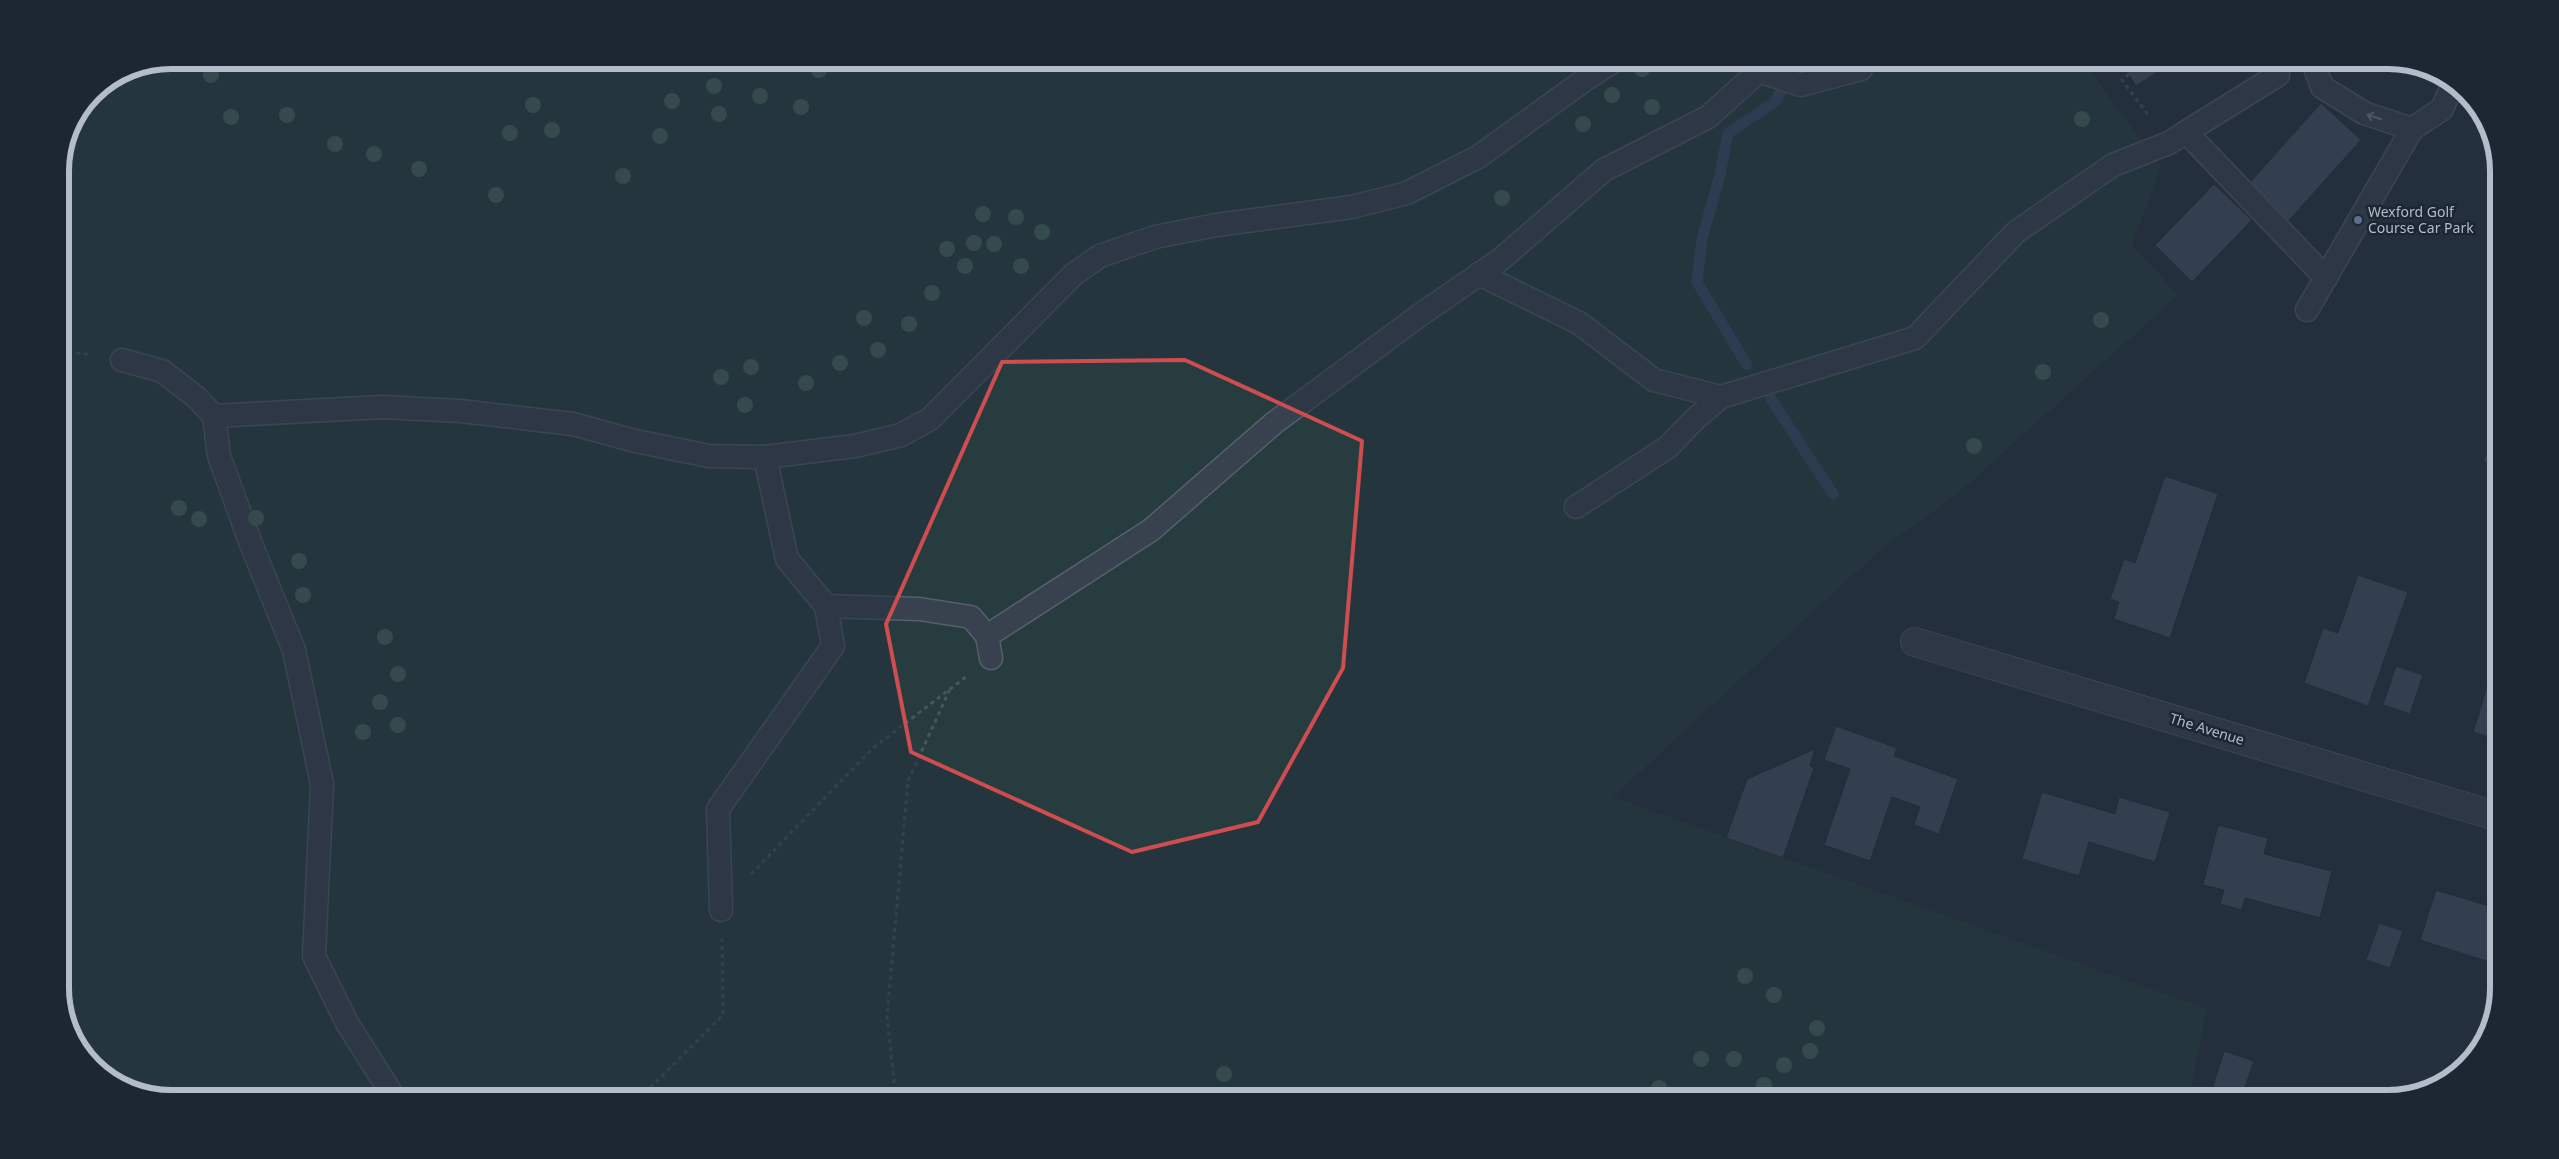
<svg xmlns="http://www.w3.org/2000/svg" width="2559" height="1159" viewBox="0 0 2559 1159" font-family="'Noto Sans',sans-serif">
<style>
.green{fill:#263c3f}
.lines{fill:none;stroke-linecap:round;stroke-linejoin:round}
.stream{stroke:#394c67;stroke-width:11}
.building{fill:#455162;stroke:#1f2835}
.service-casing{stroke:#565f6c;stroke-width:25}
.minor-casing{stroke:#565f6c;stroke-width:30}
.path{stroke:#44595c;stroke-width:3;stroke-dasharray:4 4;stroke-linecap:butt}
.service{stroke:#38414e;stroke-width:22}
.minor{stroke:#38414e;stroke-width:28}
.tree{fill:#4b6a5d}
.oneway{stroke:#7c8592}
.marked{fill:none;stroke:#ce4d50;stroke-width:4;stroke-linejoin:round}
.service-dot{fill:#5c6f8a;stroke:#1d2633;stroke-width:2}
.labels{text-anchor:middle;stroke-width:5;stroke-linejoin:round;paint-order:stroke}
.poi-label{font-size:14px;fill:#b4bcc9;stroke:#1d2633;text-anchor:start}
.street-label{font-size:14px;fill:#b4bcc9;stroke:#1d2633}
.rim{fill:none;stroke:#b4bcc9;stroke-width:6}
</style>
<rect width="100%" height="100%" fill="#242f3e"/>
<path class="green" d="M171,60H2082L2161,167L2132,245L2178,295L1956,495L1880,550L1613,797L2207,1009L2189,1099H171L128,1090L79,1050L60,996V164L69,128L93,92L129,68Z"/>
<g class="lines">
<g class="stream">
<path d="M1747,365L1697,282L1702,239L1720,175L1728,133L1775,102L1781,91L1788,60"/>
<path d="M1771,399L1833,494"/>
</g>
</g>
<g class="building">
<path d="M2124,60H2176L2136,86L2121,62Z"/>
<path d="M2321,103L2361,140L2284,226L2243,190Z"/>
<path d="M2214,184L2252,220L2192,282L2155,245Z"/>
<path d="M2499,431V470L2483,461Z"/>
<path d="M2165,476L2218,494L2170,638L2114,619L2119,602L2110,599L2124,559L2135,563Z"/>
<path d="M2358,575L2408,592L2368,706L2304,683L2323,628L2338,633Z"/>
<path d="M2396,666L2423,675L2410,714L2383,705Z"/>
<path d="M2490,677L2499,680V740L2473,732Z"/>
<path d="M1836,726L1897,748L1894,756L1958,779L1939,834L1914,825L1920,807L1892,797L1870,861L1824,845L1850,769L1824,760Z"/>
<path d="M1815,749L1810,766L1814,768L1783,858L1726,838L1747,779Z"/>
<path d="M2042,792L2115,814L2119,797L2170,812L2155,862L2089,842L2079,876L2022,859Z"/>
<path d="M2218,825L2268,838L2264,854L2332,871L2320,918L2245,898L2242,910L2220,904L2224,890L2203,885Z"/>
<path d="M2436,890L2499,909V965L2420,940Z"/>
<path d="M2379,923L2403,931L2390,968L2366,960Z"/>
<path d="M2224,1051L2254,1061L2241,1099H2209Z"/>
</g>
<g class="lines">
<defs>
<g id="service">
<path d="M2312,60L2322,87L2364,113L2412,129L2442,109L2452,86"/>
<path d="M2278,75L2186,132L2326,278"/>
<path d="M1479,274L1579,323L1654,380L1721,397"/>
<path d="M2307,310L2412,129"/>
<path d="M122,360L162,371L196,397L214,416L382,407L460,411L573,424L635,441L709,456L765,457L855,446L901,435L930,419L1074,274L1100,256L1155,237L1216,225L1352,207L1407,193L1478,157L1586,79L1616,60"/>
<path d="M214,416L219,456L251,544L294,650L322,784L314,956L347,1023L395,1099"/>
<path d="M1576,507L1668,447L1694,420L1721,397L1915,338L2016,232L2113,165L2169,143L2186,132"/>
<path d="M826,606L919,609L971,617L987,636L991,658"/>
<path d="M987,636L1151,530L1274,423L1420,315L1500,260L1604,170L1708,117L1759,71L1801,85L1861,69"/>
<path d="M721,910L718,809L833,646L826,606L787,559L765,457"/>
</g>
<path id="minor" d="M1915,642L2499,817"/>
</defs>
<use href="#service" class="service-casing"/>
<use href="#minor" class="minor-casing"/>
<g class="path">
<path d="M2129,74L2122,80L2149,116"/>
<path d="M60,351L92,355"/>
<path d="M751,874L873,748L967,676"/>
<path d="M639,1099L723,1015L722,939"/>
<path d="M896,1099L887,1017L908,781L950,689"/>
</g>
<use href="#service" class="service"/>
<use href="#minor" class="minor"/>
</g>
<g class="tree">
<circle cx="1642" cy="69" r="8"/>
<circle cx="819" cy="70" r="8"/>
<circle cx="211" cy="75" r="8"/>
<circle cx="714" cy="86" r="8"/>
<circle cx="1612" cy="95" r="8"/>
<circle cx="760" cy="96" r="8"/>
<circle cx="672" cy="101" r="8"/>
<circle cx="533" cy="105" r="8"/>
<circle cx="801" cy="107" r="8"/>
<circle cx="1652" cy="107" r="8"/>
<circle cx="719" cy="114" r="8"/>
<circle cx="287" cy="115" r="8"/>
<circle cx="231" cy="117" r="8"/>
<circle cx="2082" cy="119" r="8"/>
<circle cx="1583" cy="124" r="8"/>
<circle cx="552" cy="130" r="8"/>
<circle cx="510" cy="133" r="8"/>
<circle cx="660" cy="136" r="8"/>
<circle cx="335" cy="144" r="8"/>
<circle cx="374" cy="154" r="8"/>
<circle cx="419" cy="169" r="8"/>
<circle cx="623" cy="176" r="8"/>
<circle cx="496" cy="195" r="8"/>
<circle cx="1502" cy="198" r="8"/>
<circle cx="983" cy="214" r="8"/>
<circle cx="1016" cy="217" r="8"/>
<circle cx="1042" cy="232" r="8"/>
<circle cx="974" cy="243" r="8"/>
<circle cx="994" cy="244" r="8"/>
<circle cx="947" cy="249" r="8"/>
<circle cx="965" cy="266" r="8"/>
<circle cx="1021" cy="266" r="8"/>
<circle cx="932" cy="293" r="8"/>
<circle cx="864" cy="318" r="8"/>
<circle cx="2101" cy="320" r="8"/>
<circle cx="909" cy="324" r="8"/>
<circle cx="878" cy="350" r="8"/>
<circle cx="840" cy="363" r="8"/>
<circle cx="751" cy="367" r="8"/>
<circle cx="2043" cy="372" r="8"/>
<circle cx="721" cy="377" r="8"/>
<circle cx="806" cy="383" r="8"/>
<circle cx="745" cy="405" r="8"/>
<circle cx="1974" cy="446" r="8"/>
<circle cx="179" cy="508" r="8"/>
<circle cx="256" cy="518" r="8"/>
<circle cx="199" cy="519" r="8"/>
<circle cx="299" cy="561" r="8"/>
<circle cx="303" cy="595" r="8"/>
<circle cx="385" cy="637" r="8"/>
<circle cx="398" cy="674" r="8"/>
<circle cx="380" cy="702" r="8"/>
<circle cx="398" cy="725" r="8"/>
<circle cx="363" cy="732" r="8"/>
<circle cx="1745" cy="976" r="8"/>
<circle cx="1774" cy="995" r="8"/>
<circle cx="1817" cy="1028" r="8"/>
<circle cx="1810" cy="1051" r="8"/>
<circle cx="1701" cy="1059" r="8"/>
<circle cx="1734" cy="1059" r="8"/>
<circle cx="1784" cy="1065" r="8"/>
<circle cx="1224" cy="1074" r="8"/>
<circle cx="1764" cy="1085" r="8"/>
<circle cx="1659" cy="1088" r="8"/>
</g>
<defs><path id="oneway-shaft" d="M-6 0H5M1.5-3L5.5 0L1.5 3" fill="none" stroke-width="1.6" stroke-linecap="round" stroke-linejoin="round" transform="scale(1.25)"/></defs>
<use class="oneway" href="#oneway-shaft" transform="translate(2374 117) rotate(-162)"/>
<path d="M0 0H2559V1159H0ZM1185,360L1362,441L1343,668L1258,822L1132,852L911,752L886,624L1002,362Z" fill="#242f3e" fill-opacity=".55" fill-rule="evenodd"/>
<path class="marked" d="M1185,360L1362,441L1343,668L1258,822L1132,852L911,752L886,624L1002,362Z"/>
<circle class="service-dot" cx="2358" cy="220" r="5"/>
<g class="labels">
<g class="poi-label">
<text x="2368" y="217">Wexford Golf<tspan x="2368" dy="16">Course Car Park</tspan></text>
</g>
<g class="street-label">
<text transform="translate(2207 729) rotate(17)" y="5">The Avenue</text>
</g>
</g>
<path d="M0 0H2559V1159H0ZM171 69H2388A102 102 0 0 1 2490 171V988A102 102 0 0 1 2388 1090H171A102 102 0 0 1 69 988V171A102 102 0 0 1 171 69Z" fill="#1d2633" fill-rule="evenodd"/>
<path class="rim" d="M171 69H2388A102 102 0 0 1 2490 171V988A102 102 0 0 1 2388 1090H171A102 102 0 0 1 69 988V171A102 102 0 0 1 171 69Z"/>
</svg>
